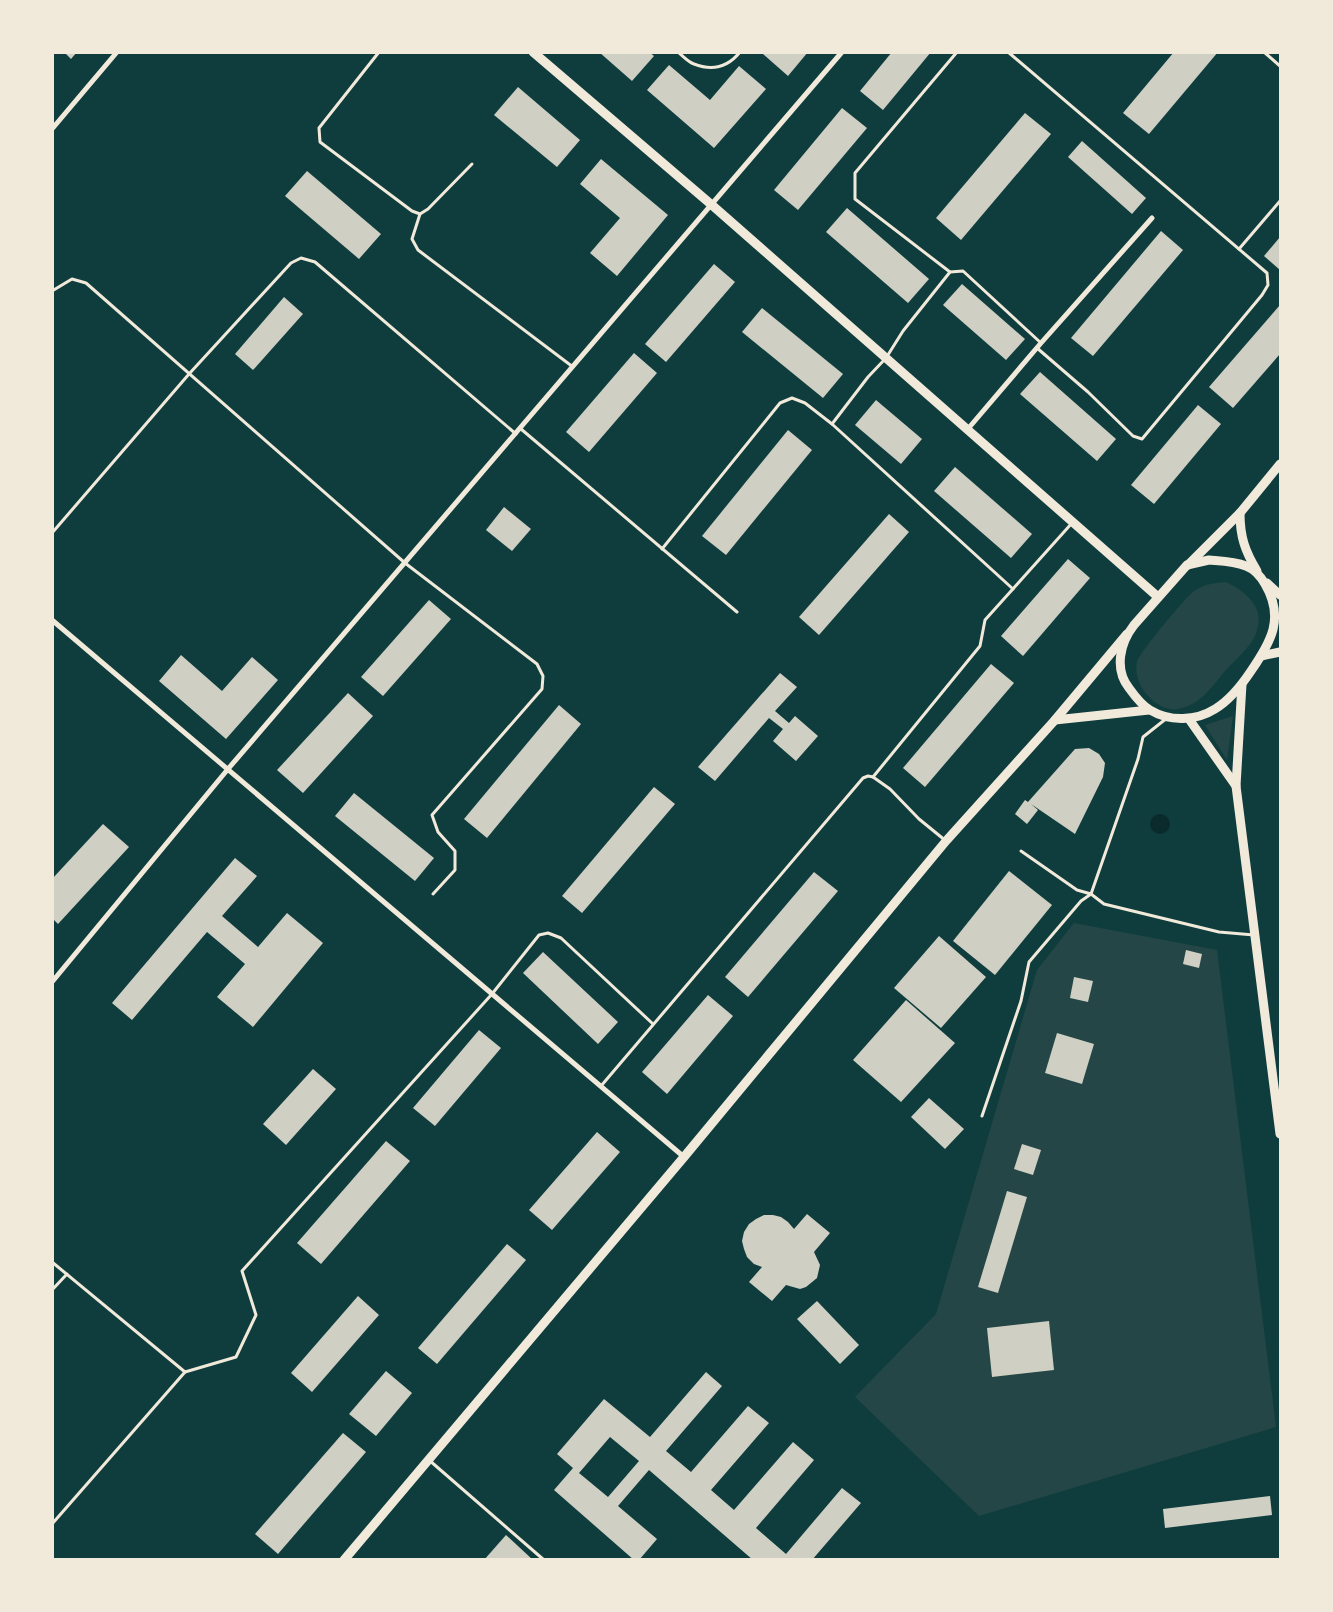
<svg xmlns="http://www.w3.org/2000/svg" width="1333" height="1612" viewBox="0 0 1333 1612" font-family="Manrope,sans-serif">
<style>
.green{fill:#244646}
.water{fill:#0a2a2b}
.building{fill:#cfcfc3;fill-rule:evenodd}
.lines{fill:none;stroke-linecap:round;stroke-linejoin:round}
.service{stroke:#f1e9da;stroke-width:3}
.minor{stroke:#f1e9da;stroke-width:5}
.secondary{stroke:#f1e9da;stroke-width:9}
</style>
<rect width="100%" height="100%" fill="#0f3d3e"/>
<g class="green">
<path d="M1226,582C1249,593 1268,611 1254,638C1248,649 1235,660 1226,670C1212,686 1201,705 1178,709C1169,711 1157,705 1151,699C1141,690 1134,675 1137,662C1139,653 1186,597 1194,591C1205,584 1214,583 1226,582Z"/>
<path d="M1233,716L1227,760L1205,725Z"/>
<path d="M1074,923L1217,950L1276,1427L979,1516L855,1397L936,1314L1037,970Z"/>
</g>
<circle class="water" cx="1160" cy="824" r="10"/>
<g class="building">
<path d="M64,52H77L71,59Z"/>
<path d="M599,52H649L654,56L632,81Z"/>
<path d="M764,52H808L788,76L763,54Z"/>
<path d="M892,52H931L883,110L860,91Z"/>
<path d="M1174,52H1218L1149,134L1123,113Z"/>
<path d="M669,65L710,100L739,66L766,89L714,148L647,90Z"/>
<path d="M518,87L580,140L557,167L494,115Z"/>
<path d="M842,108L867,128L798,210L774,190Z"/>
<path d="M1025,113L1051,134L961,240L936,218Z"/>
<path d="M1082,141L1146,198L1132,214L1068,157Z"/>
<path d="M601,159L668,215L617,276L590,253L620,218L580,184Z"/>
<path d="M307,171L381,234L359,259L285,196Z"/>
<path d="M847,208L929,279L908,303L826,232Z"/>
<path d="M1161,231L1183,250L1093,356L1071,338Z"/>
<path d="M1280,237V270L1264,256Z"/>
<path d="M714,264L735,282L666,362L645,344Z"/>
<path d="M962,284L1025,339L1006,360L943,305Z"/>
<path d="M284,297L303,314L253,370L235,354Z"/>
<path d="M1280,305V354L1233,408L1209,387Z"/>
<path d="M762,308L843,374L823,398L742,332Z"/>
<path d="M634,353L657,373L589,452L566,432Z"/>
<path d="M1040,372L1116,439L1097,461L1020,394Z"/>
<path d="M876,400L922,439L901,464L855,425Z"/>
<path d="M1198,405L1221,424L1154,504L1131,485Z"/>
<path d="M788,430L812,450L726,555L702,536Z"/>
<path d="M955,467L1032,534L1011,558L934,491Z"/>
<path d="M504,507L531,529L512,551L486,530Z"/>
<path d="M889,514L909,532L819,635L799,617Z"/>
<path d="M1068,559L1090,578L1023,656L1001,636Z"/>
<path d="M429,600L451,619L383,696L361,677Z"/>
<path d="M181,655L222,691L252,657L278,680L226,739L159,681Z"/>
<path d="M991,664L1014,683L925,787L903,768Z"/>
<path d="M780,673L797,687L775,711L789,723L795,716L818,736L796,761L773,741L783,729L769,718L715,781L698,767Z"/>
<path d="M348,693L373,716L303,793L277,770Z"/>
<path d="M559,705L581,724L487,838L464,819Z"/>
<path d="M1089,748L1099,754L1105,763L1103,777L1075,834L1031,804L1038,810L1027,824L1015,814L1025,800L1028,802L1075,749Z"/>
<path d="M654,787L675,804L582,913L562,896Z"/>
<path d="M354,793L434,858L415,881L335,816Z"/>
<path d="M103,824L129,847L58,924L52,918V879Z"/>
<path d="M235,858L257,876L222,916L258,947L287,913L323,943L253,1027L217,997L245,964L207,932L132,1020L112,1003Z"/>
<path d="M1009,871L1052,905L995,975L953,941Z"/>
<path d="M814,872L838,891L748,997L725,977Z"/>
<path d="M939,936L986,977L941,1028L894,988Z"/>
<path d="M1186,950L1202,954L1199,968L1183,964Z"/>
<path d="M543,952L618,1022L598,1044L523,973Z"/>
<path d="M1074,977L1093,981L1088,1002L1070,998Z"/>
<path d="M708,995L733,1016L667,1094L642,1072Z"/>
<path d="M906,1000L955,1043L901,1102L853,1060Z"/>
<path d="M479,1030L501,1048L435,1126L413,1108Z"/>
<path d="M1057,1033L1094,1044L1082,1084L1045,1073Z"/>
<path d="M313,1069L336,1089L286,1145L263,1124Z"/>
<path d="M929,1098L964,1129L945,1149L911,1117Z"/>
<path d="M597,1132L620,1152L552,1230L529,1210Z"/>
<path d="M386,1141L410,1161L321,1264L297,1243Z"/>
<path d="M1022,1144L1041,1150L1033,1175L1014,1169Z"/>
<path d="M1007,1191L1027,1197L998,1293L978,1287Z"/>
<path d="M807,1214L830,1233L814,1252L820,1265L817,1278L806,1287L800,1289L786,1285L772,1301L749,1282L762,1267L754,1264L747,1257L744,1249L742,1241L744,1232L749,1224L756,1219L764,1215H773L781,1217L788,1222L794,1229Z"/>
<path d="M507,1244L526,1260L437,1364L418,1348Z"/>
<path d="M358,1296L379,1315L312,1392L291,1373Z"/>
<path d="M817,1301L859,1345L840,1364L797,1319Z"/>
<path d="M1049,1321L1054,1370L992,1377L987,1328Z"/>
<path d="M386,1371L412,1393L376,1436L349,1414Z"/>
<path d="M706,1372L722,1386L666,1451L691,1472L748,1406L769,1423L711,1490L734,1510L793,1442L814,1460L756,1528L786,1554L842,1488L861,1503L812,1560H753L649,1470L618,1506L657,1539L639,1560H634L554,1490L573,1468L557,1454L604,1399L650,1437ZM610,1437L639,1461L608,1497L579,1473Z"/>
<path d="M343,1433L366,1452L278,1554L255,1534Z"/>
<path d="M1270,1496L1272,1515L1165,1528L1163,1509Z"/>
<path d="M506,1535L533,1560H484Z"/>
</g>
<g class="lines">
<g class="service">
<path d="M379,52L319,128L320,142L412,211L420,214L428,209L472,164"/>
<path d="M678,52C683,56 688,62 694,64C712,71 728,67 740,52"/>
<path d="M1008,52L1267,273L1268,285L1262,295L1142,439L1133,436L1088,392L1037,348"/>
<path d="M1264,52L1280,66"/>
<path d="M420,214L412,239L418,250L573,367"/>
<path d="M1239,249L1280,201"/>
<path d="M950,272L855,199V173L957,52"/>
<path d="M52,291L72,279L86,283L405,563L537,664L543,676L542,689L432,815L438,832L455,851V870L433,894"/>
<path d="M521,429L737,612"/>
<path d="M52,533L189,374L291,263L301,258L315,262L516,434"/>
<path d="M662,549L780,403L792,398L805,403L832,424"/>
<path d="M1013,589L832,424L868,377L886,358L903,331L950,272L963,271L1041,343"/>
<path d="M1167,718L1143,737L1138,759L1091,894L1104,904L1219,932L1254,935"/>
<path d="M873,777L980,646L985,620L1072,523"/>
<path d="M601,1086L863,778L868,776L873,777L890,789L919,819L946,841"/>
<path d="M982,1116L1021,1001L1029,962L1081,901L1091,894L1077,890L1021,851"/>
<path d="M52,1262L185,1372L236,1357L256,1315L242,1271L492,994L539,935L548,933L561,938L653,1024"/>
<path d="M52,1290L67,1274"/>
<path d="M429,1460L544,1560"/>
<path d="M52,1524L185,1372"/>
</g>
<g class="minor">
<path d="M52,129L117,52"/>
<path d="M967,430L1041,343L1152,218"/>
<path d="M52,620L684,1157"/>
<path d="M52,982L228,769L842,52"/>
</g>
<g class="secondary">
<path d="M533,52L713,206L1158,597"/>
<path d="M1240,513C1240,537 1245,551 1257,571"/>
<path d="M1209,560C1222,561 1234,561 1246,566C1254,569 1261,577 1265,584C1285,618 1271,642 1251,671C1241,686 1230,700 1215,709C1196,721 1170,722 1150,710C1143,706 1134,695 1129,688C1114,669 1120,643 1134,625L1187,565Z"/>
<path d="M1188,565L1240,513L1280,464"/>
<path d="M1267,583L1280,595"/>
<path d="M1261,656L1280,652"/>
<path d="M1242,684L1236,786L1280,1134"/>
<path d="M1189,719L1236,786"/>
<path d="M1055,720L1149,710"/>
<path d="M344,1560L684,1157L946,841L1055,720L1127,634"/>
</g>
</g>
<rect width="1333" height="1612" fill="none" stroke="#f1e9da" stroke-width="108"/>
</svg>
